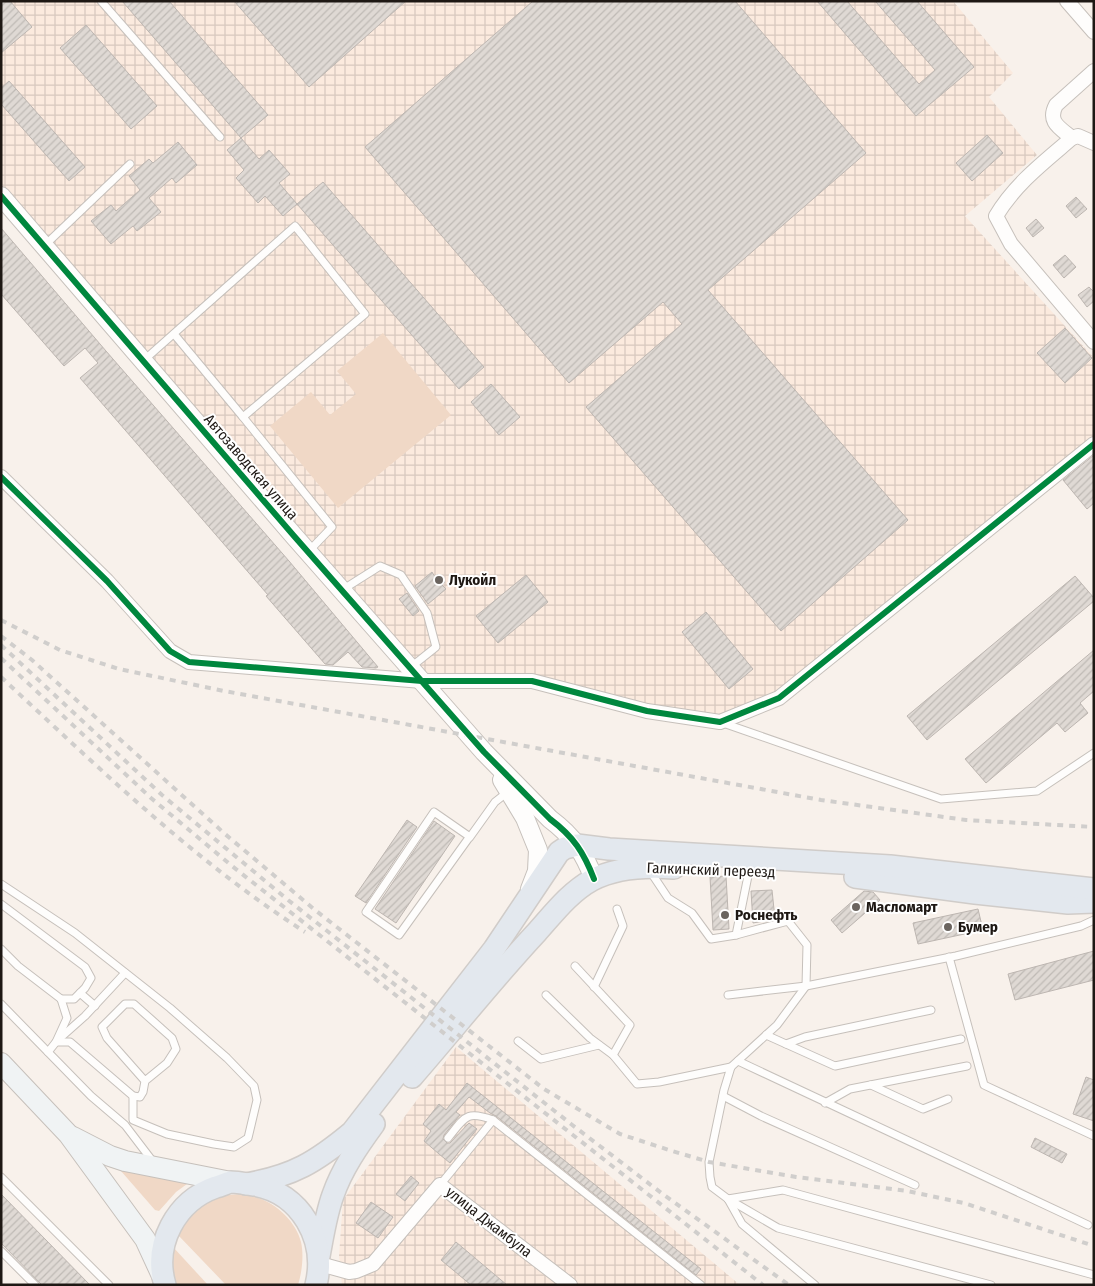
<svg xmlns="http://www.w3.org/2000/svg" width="1095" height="1286" viewBox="0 0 1095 1286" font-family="'Fira Sans Condensed',sans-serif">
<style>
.industrial{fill:url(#industrial-grid)}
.green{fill:#f0d8c6}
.building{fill:url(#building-hatch);stroke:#bdb6b1}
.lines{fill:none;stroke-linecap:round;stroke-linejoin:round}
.service-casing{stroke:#c6c0bb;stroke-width:9}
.minor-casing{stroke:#c6c0bb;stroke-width:16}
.tertiary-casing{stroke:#c6c0bb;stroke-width:20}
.secondary-casing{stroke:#c6c0bb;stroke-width:22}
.primary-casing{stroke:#d0ccc9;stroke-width:24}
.service{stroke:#fefdfc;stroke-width:7}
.minor{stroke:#fefdfc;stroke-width:14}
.tertiary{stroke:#fefdfc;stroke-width:18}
.secondary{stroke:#f0f3f4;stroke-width:20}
.primary{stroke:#e3e8ee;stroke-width:21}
.rail{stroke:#d0cecc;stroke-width:4;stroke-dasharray:6 6;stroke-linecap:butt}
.cycleway-casing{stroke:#fff;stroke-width:9}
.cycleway{stroke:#00873e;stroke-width:6}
.poi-dot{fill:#6a645f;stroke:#fff;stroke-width:2}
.labels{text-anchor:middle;stroke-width:4;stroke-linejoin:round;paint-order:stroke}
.street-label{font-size:15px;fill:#1e1814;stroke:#fff}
.poi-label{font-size:15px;font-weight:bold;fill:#1e1814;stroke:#fff;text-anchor:start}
</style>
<defs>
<pattern id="industrial-grid" width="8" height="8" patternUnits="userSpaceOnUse" patternTransform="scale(1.25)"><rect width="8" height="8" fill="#fbeade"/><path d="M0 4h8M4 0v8" fill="none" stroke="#d7c8be"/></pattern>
<pattern id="building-hatch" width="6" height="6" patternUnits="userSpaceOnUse" patternTransform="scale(1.25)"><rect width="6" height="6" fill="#dfd9d4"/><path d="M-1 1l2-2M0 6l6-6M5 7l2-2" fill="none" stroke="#bfbab5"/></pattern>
</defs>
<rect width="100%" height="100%" fill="#f8f1eb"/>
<g class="industrial">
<path d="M1,1H953L1013,73L989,97L1037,155L965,216L1094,358V437L776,695L721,718L642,706L532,677H423L1,184Z"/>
<path d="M456,1047L740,1285H342L339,1256L343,1200Z"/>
</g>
<g class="green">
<path d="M383,333L451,415L338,508L270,426L311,392L330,415L356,394L337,371Z"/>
<path d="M121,1171H129L187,1179V1184L176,1192L159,1211L155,1210Z"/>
<path d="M239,1194C245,1195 252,1196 258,1198C277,1204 296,1222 301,1242C304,1255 302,1272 298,1285H226L178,1235L183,1217L218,1196Z"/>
<path d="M173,1247L208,1285H175L172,1277Z"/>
</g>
<g class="building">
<path d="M1,1H10L32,27L1,53Z"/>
<path d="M122,1H169L268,115L241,138Z"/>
<path d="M234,1H406L309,87Z"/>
<path d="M533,1H735L866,153L708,290L908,520L781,631L586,407L682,324L663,302L569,383L365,147Z"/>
<path d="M817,1H847L919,84L935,70L875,1H917L974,67L916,116Z"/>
<path d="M86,25L157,106L131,129L60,48Z"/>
<path d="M9,81L85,167L69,181L1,104V88Z"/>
<path d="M987,135L1003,153L972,181L956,163Z"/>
<path d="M241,138L259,159L269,150L290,174L279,183L297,204L283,216L265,196L258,203L236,178L244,170L227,150Z"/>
<path d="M178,142L197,165L176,183L172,178L149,198L161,212L137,231L133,226L111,244L91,221L111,205L116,211L140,190L129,176L149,159L153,163Z"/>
<path d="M323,182L484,367L459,389L297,204Z"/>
<path d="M1076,197L1087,209L1076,218L1066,206Z"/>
<path d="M1036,219L1044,228L1033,237L1026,228Z"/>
<path d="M1,228L106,351L289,561L378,667L376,668L362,667L348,652L333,665L325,664L266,596L268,595L80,378L98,363L85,348L64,366L1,294Z"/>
<path d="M1065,255L1076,267L1064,278L1053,265Z"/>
<path d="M1089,287L1094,292V301L1087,307L1078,295Z"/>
<path d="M1065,328L1092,358L1065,383L1037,353Z"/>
<path d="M491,384L520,417L499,435L471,402Z"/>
<path d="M1094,455V503L1087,509L1063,480Z"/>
<path d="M432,572L435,577L438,574L445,582L442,585L446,589L428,604L415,586Z"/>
<path d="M526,575L548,602L498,643L476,616Z"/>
<path d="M1075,576L1094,598V601L927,740L907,716Z"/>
<path d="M407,593L419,611L413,616L399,599Z"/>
<path d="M706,612L753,669L729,689L682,632Z"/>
<path d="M1094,650V691L1080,703L1088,713L1065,732L1057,723L986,783L965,759Z"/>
<path d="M407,820L417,827L366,903L355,896Z"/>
<path d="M434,821L455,836L396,923L375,909Z"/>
<path d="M726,876L729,929L713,930L710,877Z"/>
<path d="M772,890L775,919L753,923L751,891Z"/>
<path d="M864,891L873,892L880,900L842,933L831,920Z"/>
<path d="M978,909L983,930L918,944L913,923Z"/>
<path d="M1094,951V980L1015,1000L1008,974Z"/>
<path d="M1086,1077L1094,1080V1121L1073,1114Z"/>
<path d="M467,1083L701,1269L696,1275L496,1116L490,1113L469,1097L456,1112L460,1115L444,1135L443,1139L447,1143H450L469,1123L477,1129L450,1163L439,1154L424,1141L431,1131L423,1124L439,1104L446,1110Z"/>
<path d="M1035,1138L1067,1154L1062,1163L1031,1147Z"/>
<path d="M411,1176L419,1183L405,1201L396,1194Z"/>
<path d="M1,1194L90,1285H42L1,1243Z"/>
<path d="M371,1202L393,1217L378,1238L356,1223Z"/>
<path d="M456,1242L507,1285H471L441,1260Z"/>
</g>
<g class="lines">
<defs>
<g id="service">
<path d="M101,1L220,137"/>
<path d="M44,246L130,164"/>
<path d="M174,334L243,417"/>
<path d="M143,361L295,226L365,314L243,417L332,527L308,552"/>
<path d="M342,590L380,566L401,575L427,613L436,647L411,667"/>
<path d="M723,723L941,799L1037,791L1094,753"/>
<path d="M470,837L434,812L366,912L399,935L468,839L470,837L495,802L509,791"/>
<path d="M650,871L668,898L692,913L711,939L736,935L749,871"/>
<path d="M1,884L75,933L170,1008L227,1058L254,1086L257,1100L248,1138L234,1147L214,1144L167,1134L133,1120V1096L70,1042H56L48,1052"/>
<path d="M1,904L85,967L91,978L85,988L74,999H61"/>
<path d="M736,935L788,921L807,945L806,986L777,1025L731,1067L724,1090L709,1162L710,1177L712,1187L728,1199L742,1224L815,1285"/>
<path d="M1,949L18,966L61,999L67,1018L56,1042"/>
<path d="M949,957L984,1085L1094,1136"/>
<path d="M575,966L630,1025L613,1055"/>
<path d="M594,987L623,926L617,909"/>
<path d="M80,993L95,1006"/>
<path d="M546,995L590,1038L613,1055L637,1084L659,1082L731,1067"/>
<path d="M728,995L806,986L956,956L1081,926L1094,920"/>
<path d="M1,1004L91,1096L125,1125L154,1163"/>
<path d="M766,1035L835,1066L961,1039"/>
<path d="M58,1040L85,1016L125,973"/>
<path d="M518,1041L541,1059L599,1045"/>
<path d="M786,1044L805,1037L931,1010"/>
<path d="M738,1061L1088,1225"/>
<path d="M871,1085L923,1109L948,1099"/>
<path d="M133,1096L140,1097L143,1092L145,1081L107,1038L102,1027L125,1004H134L172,1038L176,1049L167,1063L145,1081"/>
<path d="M723,1096L761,1116L915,1185"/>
<path d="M825,1103L850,1089L967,1066"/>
<path d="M448,1138C465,1117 466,1110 493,1120"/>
<path d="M1,1177L109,1285"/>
<path d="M440,1185L493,1120L701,1285"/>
<path d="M728,1199L783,1190L1094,1275"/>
<path d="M728,1199L778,1228L991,1285"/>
<path d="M1,1251L35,1285"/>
</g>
<g id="minor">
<path d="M1067,1L1094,32"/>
<path d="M1072,138C1060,128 1047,122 1056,105L1094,71"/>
<path d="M1094,143L1078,136L1072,138C1044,162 1015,184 996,216L1011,244L1094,342"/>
<path d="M1,477L107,581L170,651L189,662L422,681H532L647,711L720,722L779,698L1094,444"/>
<path d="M320,1264L349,1272L356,1271L373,1264L440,1185L570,1285"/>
</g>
<g id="tertiary">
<path d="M1,196L294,536L484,752L550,819C574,837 584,853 594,879"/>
<path d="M502,780L525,818L538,850L537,871L530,889"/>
</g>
<g id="secondary">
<path d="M1,1063L69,1135L145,1239L163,1278"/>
<path d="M73,1137L110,1156L125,1161L231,1182"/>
</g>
<g id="primary">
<path d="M855,877L975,893L1068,903L1094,902"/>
<path d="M412,1077C454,1029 493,979 537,932C554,913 570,892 592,880C617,867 647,866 674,868"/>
<path d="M246,1184C293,1176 316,1162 352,1132L494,949L559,852L565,848L577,845L609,849L890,866L1094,889"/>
<path d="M319,1256C323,1235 326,1214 333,1195C342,1169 358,1146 374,1124"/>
<path d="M165,1285C153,1244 176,1201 216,1187C221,1186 226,1183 231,1182C238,1182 247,1184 254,1185C301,1193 327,1240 316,1285"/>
</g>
</defs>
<use href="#service" class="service-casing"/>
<use href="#minor" class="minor-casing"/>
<use href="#tertiary" class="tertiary-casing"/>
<use href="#secondary" class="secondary-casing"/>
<use href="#primary" class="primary-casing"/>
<use href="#service" class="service"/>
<use href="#minor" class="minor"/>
<use href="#tertiary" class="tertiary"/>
<use href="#secondary" class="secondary"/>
<use href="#primary" class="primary"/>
<g class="rail">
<path d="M1,620L60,650L119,669L224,691L821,800L966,820L1094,827"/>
<path d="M1,636L32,660L225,834L315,910L544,1089L620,1134L669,1150L709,1162L796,1177L907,1191L964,1203L1094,1246"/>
<path d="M1,645L162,795L288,900L571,1124L664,1195L789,1285"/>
<path d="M1,658L151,798L232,866L763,1285"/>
<path d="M1,677C98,767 193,860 305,932"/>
</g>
<defs>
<g id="cycleway">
<path d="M1,196L294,536L484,752L550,819C574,837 584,853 594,879"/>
<path d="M1,477L107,581L170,651L189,662L422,681H532L647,711L720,722L779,698L1094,444"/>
</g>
</defs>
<use href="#cycleway" class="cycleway-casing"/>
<use href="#cycleway" class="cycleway"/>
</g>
<g class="poi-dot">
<circle cx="439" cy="580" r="5"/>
<circle cx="856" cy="907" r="5"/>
<circle cx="725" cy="915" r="5"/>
<circle cx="948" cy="927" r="5"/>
</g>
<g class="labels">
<g class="street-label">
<text transform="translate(251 467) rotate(49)" y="5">Автозаводская улица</text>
<text transform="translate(711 870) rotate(2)" y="5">Галкинский переезд</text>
<text transform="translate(489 1222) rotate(38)" y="5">улица Джамбула</text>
</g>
<g class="poi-label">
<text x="449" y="585">Лукойл</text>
<text x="866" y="912">Масломарт</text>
<text x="735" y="920">Роснефть</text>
<text x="958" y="932">Бумер</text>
</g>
</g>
<rect width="1095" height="1286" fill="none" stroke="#1e1814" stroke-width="5"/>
</svg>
